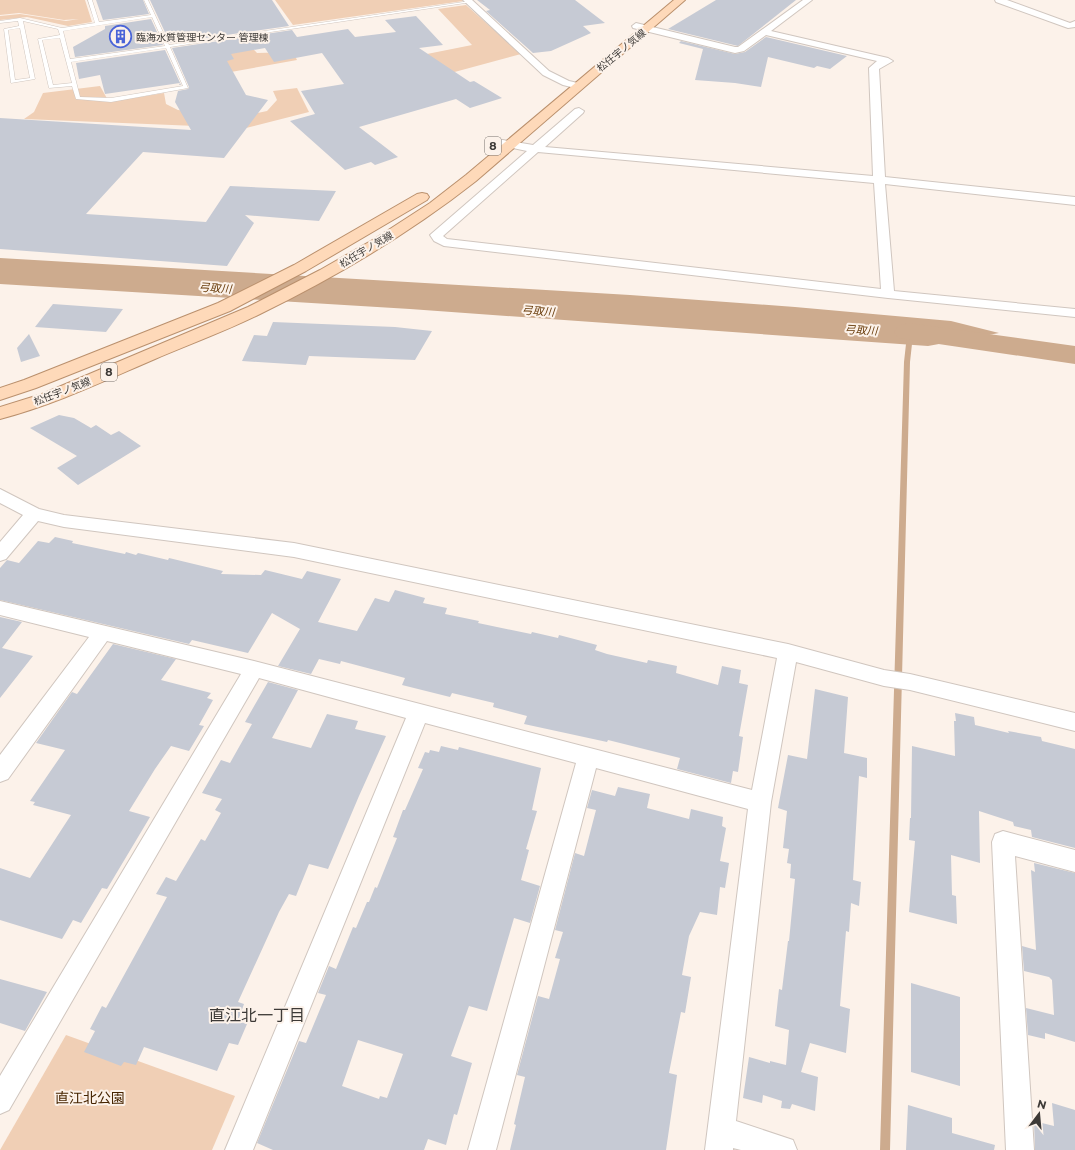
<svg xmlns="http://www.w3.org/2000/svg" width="1075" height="1150" viewBox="0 0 1075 1150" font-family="Montserrat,'Noto Sans JP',sans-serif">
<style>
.green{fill:#f0cfb5}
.water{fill:#cdab8e}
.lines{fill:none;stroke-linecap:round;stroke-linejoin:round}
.stream{fill:#cdab8e;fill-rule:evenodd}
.river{fill:#cdab8e;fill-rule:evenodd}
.building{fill:#c6cad4;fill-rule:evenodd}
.service-casing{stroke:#d0c6bf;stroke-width:1}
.minor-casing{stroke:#d0c6bf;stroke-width:2}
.primary-casing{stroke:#ba906d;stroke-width:2}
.service{fill:#fff;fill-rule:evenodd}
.minor{fill:#fff;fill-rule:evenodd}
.primary{fill:#fed9b9;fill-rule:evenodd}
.labels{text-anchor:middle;stroke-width:4;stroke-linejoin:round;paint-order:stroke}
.far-poi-label{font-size:10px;fill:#3d3a37;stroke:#fcf2ea;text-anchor:start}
.far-street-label{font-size:10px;fill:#3d3a37;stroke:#fcf2ea}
.shield{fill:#fcf2ea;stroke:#76716d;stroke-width:1}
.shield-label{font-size:11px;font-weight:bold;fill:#3d3a37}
.far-water-label{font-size:11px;font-style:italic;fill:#683b09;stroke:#fcf2ea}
.near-park-label{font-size:14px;fill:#462400;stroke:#fcf2ea}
.near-neighbourhood-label{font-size:16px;fill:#3d3a37;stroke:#fcf2ea}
</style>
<rect width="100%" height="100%" fill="#fcf2ea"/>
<g class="green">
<path d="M0,0H85L92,22L68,26L27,17L0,20V16L20,14L66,21L79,19L64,20L19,13L0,15Z"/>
<path d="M275,0H462L463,1L293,25Z"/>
<path d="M466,5L521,54L314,110L422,55L472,45L438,9Z"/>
<path d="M244,39L257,53L293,52L297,60L192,79Z"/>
<path d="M100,86L109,102L164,93L166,104L178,110L243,116L267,111L277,100L273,91L297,88L309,112L246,128L24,119L34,112L43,93Z"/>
<path d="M66,1035L235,1096L212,1150H0Z"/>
</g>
<path class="water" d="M0,258L630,295L795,307L951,321L999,333L928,346L410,309L0,284Z"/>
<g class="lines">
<path class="stream" d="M910,333L913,335L910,362L890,1150H880L904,362L907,335Z"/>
<path class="river" d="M909,323L1075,346V364L898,338L894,332L898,326Z"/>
</g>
<g class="building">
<path d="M96,0H143L149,14L103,20Z"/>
<path d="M150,0H272L289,26L170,43Z"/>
<path d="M477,0H575L605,23L583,26L591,33L551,51L533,53L486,11L490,10Z"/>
<path d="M716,0H796L738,46L668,29Z"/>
<path d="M416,16L443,45L419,48L470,82L474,81L502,98L470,108L456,99L359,127L398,157L375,165L371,162L345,170L290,121L315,114L301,91L344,84L322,53L274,62L265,48L231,54L234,59L227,61L246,95L268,100L224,158L143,152L86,214L206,222L230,186L336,191L319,221L245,215L254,223L227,266L0,249V118L191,130L175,102L178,91L188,89L189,87L172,48L292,30L297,37L348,29L355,37L396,32L385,20Z"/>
<path d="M151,19L163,45L75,57L73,47L105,29V26Z"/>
<path d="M766,37L847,56L830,69L817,66L814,68L768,57L761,87L735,83L695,80L703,49L679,43L681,41L735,54L745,52Z"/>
<path d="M165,50L181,85H179L180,83L105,94L100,75L79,79L76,63Z"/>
<path d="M53,304L123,309L106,332L35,327Z"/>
<path d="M273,322L395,327L432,331L415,360L309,356L306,365L242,361L254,335L267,336Z"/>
<path d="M29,334L40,356L21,362L17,348Z"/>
<path d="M59,415L74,418L91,428L96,425L111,435L119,431L141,446L78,485L57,468L77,456L30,428Z"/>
<path d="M55,537L73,541L72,543L125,554L126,552L136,555L138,553L168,560L169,558L223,571L221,574L261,575L265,570L302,579L307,571L341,579L318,622L357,631L375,598L389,602L395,590L425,598L423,603L447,608L445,614L479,621L478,623L531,634L532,632L558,638L559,635L597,645L595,650L607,654L647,663L648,660L677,666L676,673L718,685L722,666L741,670L739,683L748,685L739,736L743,737L738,772L733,771L731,783L677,769L680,758L608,740L607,742L524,724L527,716L493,707L494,703L452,693L450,697L402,685L405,678L341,661L340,664L319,659L311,674L278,666L300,629L272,613L248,653L192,640L189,644L0,600V568L7,560L19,563L38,541L49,543Z"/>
<path d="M0,617L22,622L2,648L33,656L0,698Z"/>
<path d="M113,644L176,659L161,680L211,693L207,698L213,700L199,725L204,726L189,751L171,746L155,769L129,811L150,817L107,889L102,888L81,923L73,920L62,939L0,920V868L30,878L71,815L33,805L35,802L30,801L65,750L36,743L72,692L77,694Z"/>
<path d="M268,682L298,690L272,738L311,748L327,714L358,721L355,729L386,736L359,796L328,869L309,864L296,896L289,894L279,912L238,1002L244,1004L238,1021L247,1024L238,1045L229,1043L217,1071L144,1047L136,1065L124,1062L121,1066L84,1052L95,1031L90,1029L102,1006L106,1008L167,897L156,894L166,877L176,881L201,839L205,841L221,813L215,810L222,799L202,793L221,760L230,763L252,724L245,722Z"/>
<path d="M815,689L848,697L844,753L867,758V778L859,776L853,880L861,882L859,906L851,903L849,932L846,931L840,1006L850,1009L846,1053L810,1043L801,1072L818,1077L815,1111L792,1104L790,1109L781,1108L782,1101L763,1095L762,1103L743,1098L749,1057L770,1063V1061L786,1065L789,1030L775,1026L779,989L782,990L788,941H789L795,879L790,878L791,864L787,863L789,849L783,848L787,811L778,808L788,755L807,759Z"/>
<path d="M955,713L974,717L975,725L1009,733L1008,731L1041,737L1042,741L1075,749V848L1032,837L1031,830L1014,826L1013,822L979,811L980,863L951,855L952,895L956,896L957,924L909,912L915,841L909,840L910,818H911L912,746L955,756L954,721H956Z"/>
<path d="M441,746L458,750L459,747L541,768L532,810L537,811L526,849L529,850L521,880L540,886L530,923L514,918L487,1011L469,1006L451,1056L472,1063L457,1115L454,1114L446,1145L428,1139L424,1150H273L257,1143L299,1041L306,1043L326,995L318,993L329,966L336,969L353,927L356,928L367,902H369L375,887L377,888L397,838L393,837L403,810H405L423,769L418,768L425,752L429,753L430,750L439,752ZM358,1040L403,1054L387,1098L380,1096L379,1099L342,1086Z"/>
<path d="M618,787L650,794L647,808L689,819L691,809L723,817L722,826L726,828L720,861L729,863L725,888L720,887L717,915L700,912L689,936L682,975L691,977L685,1013L681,1012L669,1073L677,1075L666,1150H510L516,1125L514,1124L525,1077L517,1075L538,996L549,999L560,959L555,958L563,932L555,930L575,853L584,856L596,810L587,808L592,790L615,796Z"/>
<path d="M1034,863L1075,873V1042L1045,1033V1039L1028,1035L1026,1008L1054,1015L1052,980L1049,977L1024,971L1022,946L1036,950L1031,870L1035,872Z"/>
<path d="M0,979L47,992L25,1031L0,1023Z"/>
<path d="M911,983L960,997V1086L911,1072Z"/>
<path d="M1052,1103L1075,1110V1150H1035L1034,1121L1054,1126Z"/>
<path d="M908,1105L952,1118V1133L995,1145L994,1150H906Z"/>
</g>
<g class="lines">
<defs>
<path id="service" d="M88,0H92L99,22L151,15L144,0H148L169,45L470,1L472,2L170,47L188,88L111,102L76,99L72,86L49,88L38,39L60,35L58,29L23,21L35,79L11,83L4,29L19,26L18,21L0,23V21L20,18L62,28L95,23ZM152,17L165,46L70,59L63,31ZM20,28L30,78L15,80L8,30ZM60,38L72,83L53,85L42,40ZM166,48L183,86L111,98L80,97L71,62Z"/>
<g id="minor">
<path d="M463,0H472L549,71L569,81L582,84L584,86L582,88L579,89L563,85L543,75Z"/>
<path d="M803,0H812L771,31L888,58L893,61L879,69L885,177L1075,197V205L885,184L894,291L1075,309V317L888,298L444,246L434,241L430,235L527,151L493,144L492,142L493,140L497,139L533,145L575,109L579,108L584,111L583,113L545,147L873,176L869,68L877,61L766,35L744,51L735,53L633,28L632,26L636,23L735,47H738ZM538,152L874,183L881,289L447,239L443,236Z"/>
<path d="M995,0H1007L1070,23L1075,21V27L1068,28L996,2Z"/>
<path d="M0,489L39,509L64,515L294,543L788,644L884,670L910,674L1075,713V731L910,690L884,686L796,662L771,802L736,1121L793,1140L797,1150H741L733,1148V1150H705L748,809L596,768L496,1150H468L576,763L425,723L253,1150H225L406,718L259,678L9,1110L0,1114V1076L241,674L107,641L8,779L0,782V755L89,637L0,615V601L254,661L752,790L777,658L294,557L64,527L38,521L6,559L0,561V542L23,515L0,503Z"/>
<path d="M1003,831L1075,850V872L1015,856L1034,1150H1006L992,842L995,834Z"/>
</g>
<g id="primary">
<path d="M674,0H685L476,181C410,233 336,277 260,314C226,331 190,344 155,359C104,381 54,405 0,419V407L42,394L248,307L320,270L376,238L430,203L466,175Z"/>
<path d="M422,193L427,194L429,197L427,200L306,271L230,311L36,388L0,400V388L24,380L218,303L294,265L417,194Z"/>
</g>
</defs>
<use href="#service" class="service-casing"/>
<use href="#minor" class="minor-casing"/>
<use href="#primary" class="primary-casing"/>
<use href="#service" class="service"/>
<use href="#minor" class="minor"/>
<use href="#primary" class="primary"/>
</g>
<defs>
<symbol id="building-ring" viewBox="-11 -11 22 22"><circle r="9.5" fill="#fcf2ea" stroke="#4a64d8" stroke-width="1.5"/><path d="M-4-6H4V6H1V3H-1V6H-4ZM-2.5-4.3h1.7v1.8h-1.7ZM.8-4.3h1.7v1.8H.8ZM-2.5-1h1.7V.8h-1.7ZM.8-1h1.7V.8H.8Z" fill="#4a64d8"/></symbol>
</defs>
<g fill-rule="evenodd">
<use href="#building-ring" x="108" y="24" width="25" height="25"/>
</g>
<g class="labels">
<g class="far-poi-label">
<text x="136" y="41">臨海水質管理センター 管理棟</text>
</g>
<g class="far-street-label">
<text transform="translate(621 50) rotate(-40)" y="4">松任宇ノ気線</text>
<text transform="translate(366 249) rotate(-31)" y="4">松任宇ノ気線</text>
<text transform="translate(62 391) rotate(-21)" y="4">松任宇ノ気線</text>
</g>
<g class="shield">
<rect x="485" y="137" width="16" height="18" rx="3"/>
<rect x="101" y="363" width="16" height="18" rx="3"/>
</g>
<g class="shield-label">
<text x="493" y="150">8</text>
<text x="109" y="376">8</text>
</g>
<g class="far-water-label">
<text transform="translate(215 288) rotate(4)" y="4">弓取川</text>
<text transform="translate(538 311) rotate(4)" y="4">弓取川</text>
<text transform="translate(861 330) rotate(3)" y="4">弓取川</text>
</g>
<g class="near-park-label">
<text x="90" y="1103">直江北公園</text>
</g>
<g class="near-neighbourhood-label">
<text x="257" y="1021">直江北一丁目</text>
</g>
</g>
<g transform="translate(1039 1114) rotate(16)" stroke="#fcf2ea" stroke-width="3" paint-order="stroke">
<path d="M0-3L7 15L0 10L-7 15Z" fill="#3d3a37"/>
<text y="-6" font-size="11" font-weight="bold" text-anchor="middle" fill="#3d3a37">N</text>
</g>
</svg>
